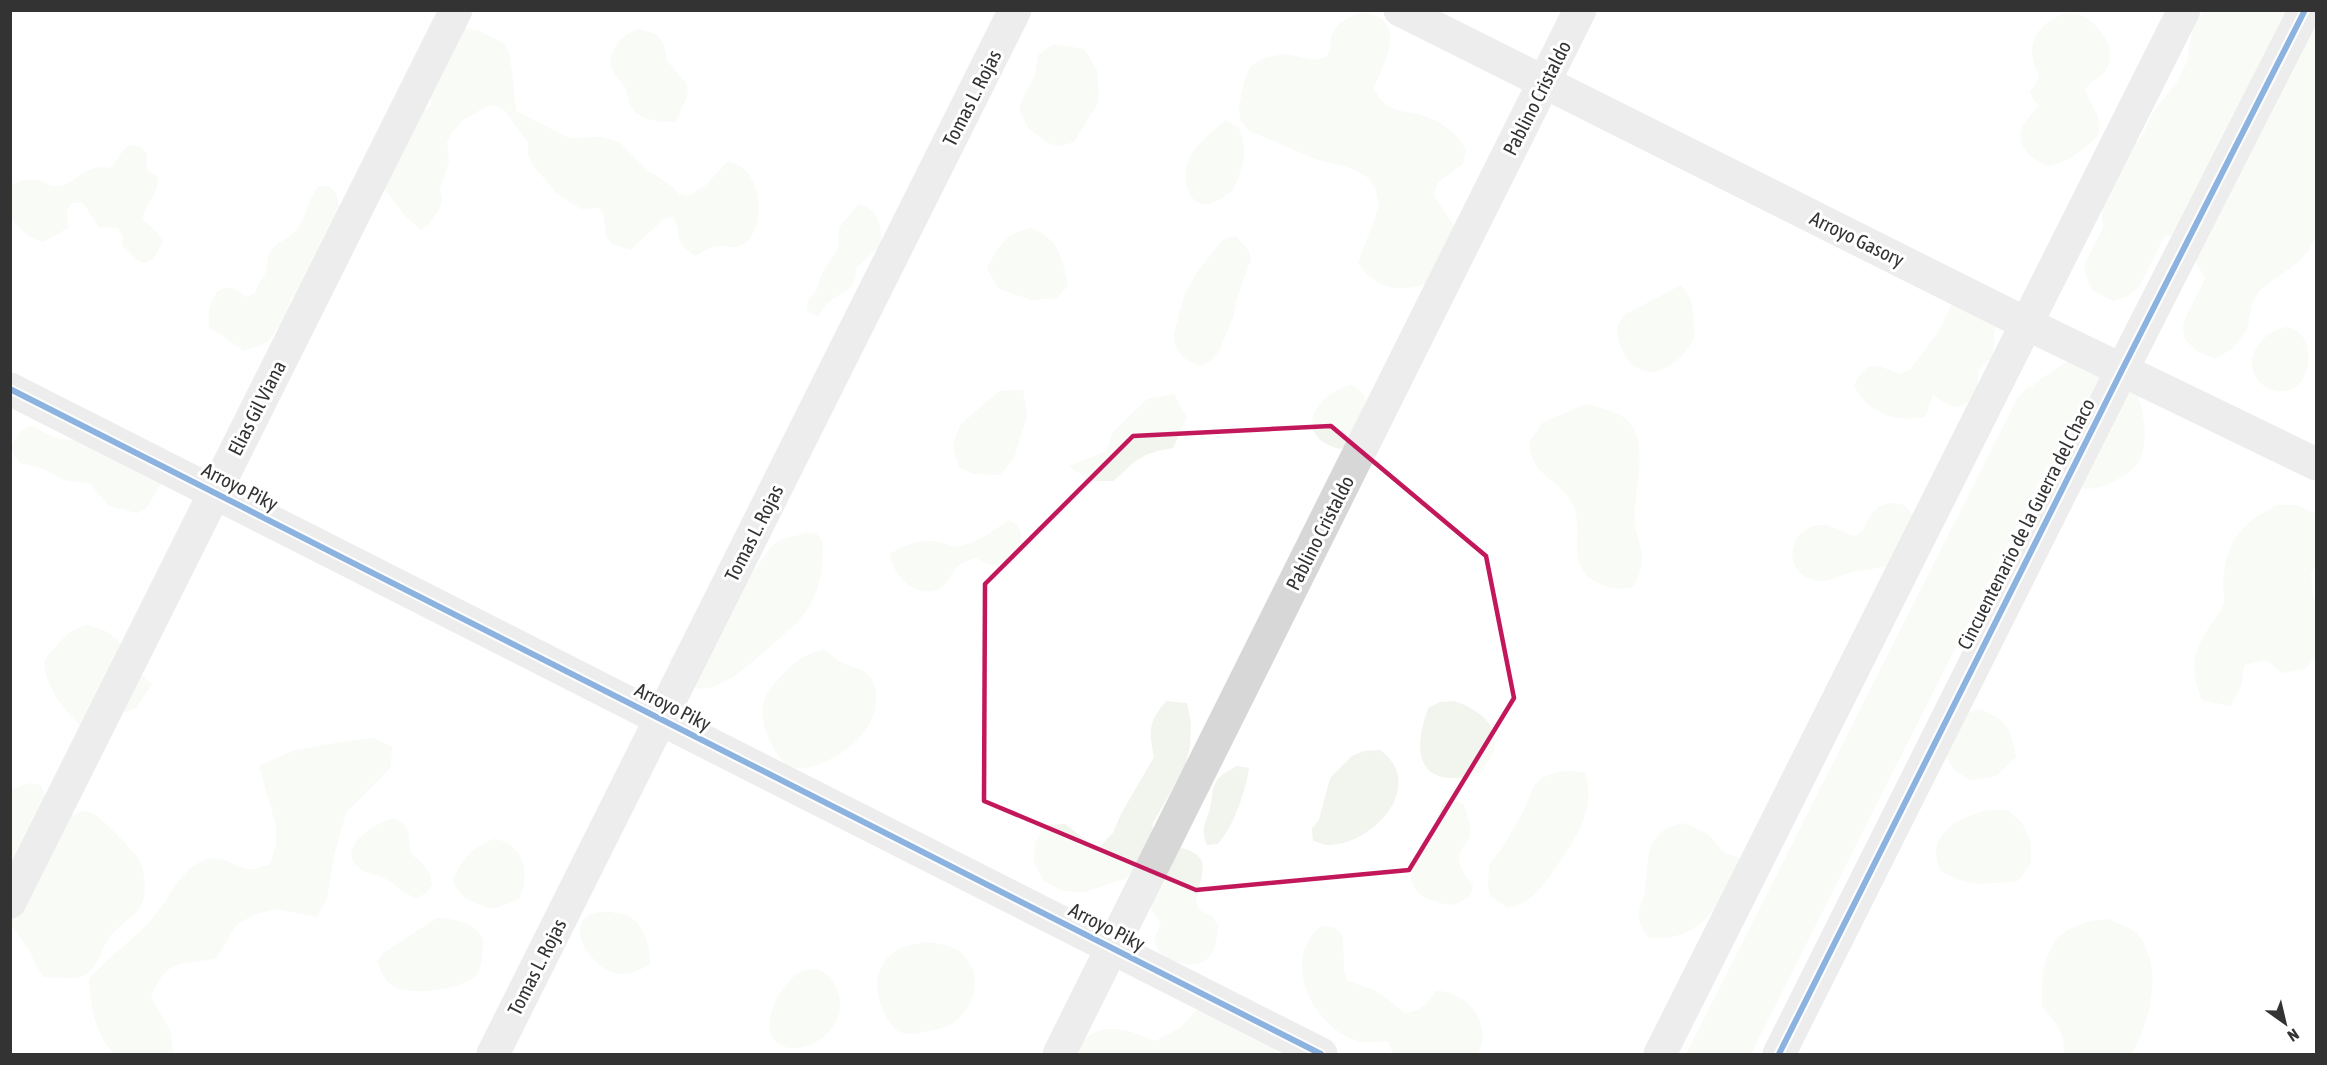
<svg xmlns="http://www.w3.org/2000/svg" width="2327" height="1065" viewBox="0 0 2327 1065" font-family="'Asap Condensed',sans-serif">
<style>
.green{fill:#f1f5ed}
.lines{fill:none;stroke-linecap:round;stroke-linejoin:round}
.street{stroke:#d7d7d7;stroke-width:33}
.cycleway-casing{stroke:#fff;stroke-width:10}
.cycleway{stroke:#0057b8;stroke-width:6}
.marked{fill:none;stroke:#c2185b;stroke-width:4.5;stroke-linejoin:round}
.labels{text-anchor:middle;stroke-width:6;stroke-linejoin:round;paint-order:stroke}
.street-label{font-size:20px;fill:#333;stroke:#fff}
</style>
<rect width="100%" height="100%" fill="#fff"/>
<g class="green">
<path d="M2204,11H2316V236L2309,250L2297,263L2260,290L2253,301L2247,330L2232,349L2215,359C2160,337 2190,316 2205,278L2196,262L2194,252L2178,238L2165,235L2139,287L2128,296L2113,301L2092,290L2086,276L2084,265L2103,228L2101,205L2119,163L2141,138L2154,111L2177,82L2187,61L2193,25Z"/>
<path d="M1361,12C1410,19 1385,60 1374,88C1385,114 1401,109 1424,116C1443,122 1457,133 1466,150L1463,164L1437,183L1434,196L1458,232L1432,282C1402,293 1376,291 1358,263L1379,207L1375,187L1366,176L1350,168L1316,159L1249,131L1240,120L1239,106L1245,78L1251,66L1264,58L1285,54L1314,60L1326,57C1331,49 1330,47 1331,38C1334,24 1349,17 1361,12Z"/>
<path d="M2065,13C2070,14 2076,14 2080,15C2098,22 2116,46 2108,66C2104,77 2091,79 2085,90C2090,106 2104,117 2098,135C2084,150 2070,161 2050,166C2032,161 2012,145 2024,124C2027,118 2034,112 2039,105L2034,101L2030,92L2039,78C2037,71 2034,65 2033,59C2028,35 2045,21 2065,13Z"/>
<path d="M458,28L478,30L505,44L509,53L512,72L516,111L569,138L600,137L619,142L647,170L673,187L679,194L688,196L706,185L728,161C762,167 769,225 744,244C734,251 724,243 713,247C707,248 701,253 696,256C671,241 684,237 673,217L664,219L630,250L612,244L606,237L604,216L600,208L581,209L557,194L532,164L528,155V143L506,112L498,106L489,105L463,120L451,134L447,142L449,161L440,189L442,199L440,208L429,224L421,230L406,217L382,186L422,112L431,106L430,66Z"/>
<path d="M638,29L656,34L663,42L667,61L686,83L688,94L676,122C662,122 637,121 630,105C628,99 628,92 625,87C622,82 617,78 614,72C604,53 621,35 638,29Z"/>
<path d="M1054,44L1084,49L1097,70L1099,95L1097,105L1074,142L1060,146L1050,144L1029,129L1020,112L1021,102L1035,75L1038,55Z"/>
<path d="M1226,120L1239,128C1249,155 1243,165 1233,191C1226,195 1216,203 1208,204C1184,206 1182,172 1190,157C1199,141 1213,131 1226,120Z"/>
<path d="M129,145L139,146L147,153L146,163L148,172L157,176C160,197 144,202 143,220L158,233L163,242L153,259L144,263L136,259L122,245L123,236L118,228L99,227L83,203H73L67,210L68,228L43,242C29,239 21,229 11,219V185C23,180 30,177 43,182C47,184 52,187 57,186C78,185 81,163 110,168C118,160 120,152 129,145Z"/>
<path d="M319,186H329L336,193L340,211L324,236L320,273L292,298L286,316L270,339L262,345L244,351L209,327C206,301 220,273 246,297L255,293C257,285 260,283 264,276C269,267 265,258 272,249C279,241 292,237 298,228C307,215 308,197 319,186Z"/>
<path d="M858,204C878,209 880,222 882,241L877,249L856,268C856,292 844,290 830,301C825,305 822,312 818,317L807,310L808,300L816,292L822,273L838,248L839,228Z"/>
<path d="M1031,228C1059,239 1063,259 1068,286L1057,298L1031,300L999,289L987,269C999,245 1004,234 1031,228Z"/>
<path d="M1236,236L1249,251L1251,259L1237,298L1233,317L1219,352L1210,361L1199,366L1184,358L1176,349L1174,334L1184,296L1195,275L1223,239Z"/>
<path d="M1681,285C1691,296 1693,304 1693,319C1693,324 1695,332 1694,337C1693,343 1688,349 1684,353C1655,388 1619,371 1617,326L1626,314Z"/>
<path d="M1955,298L1995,323L1993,356L1978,371V393C1959,412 1953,410 1933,394L1926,417C1893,422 1871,415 1854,386L1859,376L1868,367L1879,366L1900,374L1910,370L1939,331Z"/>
<path d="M2288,327C2311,333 2313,361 2302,380C2291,398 2263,392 2255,376C2244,353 2265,330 2288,327Z"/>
<path d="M2082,351L2132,377C2141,401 2152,439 2138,463C2133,471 2116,481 2108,484C2096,489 2085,491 2072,485C2063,481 2055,471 2047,466L1751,1054H1686L2018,397L2028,387H2032L2038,381Z"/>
<path d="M1352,385C1366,392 1367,403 1371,417L1358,440L1340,449C1291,436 1315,392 1352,385Z"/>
<path d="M1023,390L1027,417L1014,458L1000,475L973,474L959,467L953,445L960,425L999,391Z"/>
<path d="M1174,394L1187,418L1173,448C1141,453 1137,459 1114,481H1091L1069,466L1107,451L1112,433L1147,399Z"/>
<path d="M1586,404C1600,408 1618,411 1628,421C1651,444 1632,495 1635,524C1636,536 1643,548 1642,560C1642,569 1638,577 1634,586C1623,590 1614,589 1603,585C1560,570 1588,530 1571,501C1556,477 1533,477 1529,443L1542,423Z"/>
<path d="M31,426C50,434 53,442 77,439L162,474L160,485L146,509L137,513L109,506L90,484L64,480L39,467L20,463L14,456L10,446L22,430Z"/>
<path d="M1892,503L1904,505L1916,518C1911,528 1904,553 1897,560C1887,569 1865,569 1853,572C1842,574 1833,581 1822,581C1779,579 1786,525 1823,525C1832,525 1844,533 1853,536C1872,534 1860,508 1892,503Z"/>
<path d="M2277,505H2297L2316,514V564L2311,574L2313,595L2316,604V658L2304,669L2283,673L2265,660L2244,665L2241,686L2231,706L2202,700C2189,668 2193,651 2212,623C2216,617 2223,609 2224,603C2225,597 2223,590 2223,584C2226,540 2239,525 2277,505Z"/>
<path d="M1009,520C1011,522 1015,523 1017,526C1030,540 1011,566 994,565C988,565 981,560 976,558C968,560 960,563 955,569C951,574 949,581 944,585C933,596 916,592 905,582C897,574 891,565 890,554C907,542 935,536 953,547C975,545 991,532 1009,520Z"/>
<path d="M806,533L817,534L823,542C823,566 821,588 808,608C800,622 785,633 773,644C754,659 710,707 684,681C676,674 672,670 670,659L677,650L735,606L750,576L771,547L780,540Z"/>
<path d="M89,625C95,628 102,629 107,632C127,644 134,670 152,684L136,708L83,728C65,711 45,687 44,661C56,646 68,627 89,625Z"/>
<path d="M824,649C830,654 836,660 843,663C855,668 867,669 873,682C892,728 828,773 789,768C771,750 756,720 766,695C769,688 776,682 781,676C792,663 807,653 824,649Z"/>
<path d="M1166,701L1187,703L1191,723L1190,746L1185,766L1153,823L1151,845L1141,864L1126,878L1085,892L1063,891L1044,881L1034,863L1035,843L1046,825L1065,824L1097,849L1113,833L1121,814L1154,757C1149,730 1148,723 1166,701Z"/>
<path d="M1454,701C1479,709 1506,729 1491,757C1487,765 1480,772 1472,776C1464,779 1457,778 1449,778C1410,774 1419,735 1428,708L1440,702Z"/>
<path d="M1979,709C2008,720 2010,727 2016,757L1996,776L1970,780L1954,770L1944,753L1957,716Z"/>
<path d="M374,738L392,747L391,767L346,813L334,855L327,899L317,917L276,909L256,914L237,924L216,959C179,964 166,959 151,997L171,1032L173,1054H113C94,1029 91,1010 89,979C108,957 133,940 152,919C170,899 179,868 208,859C223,855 234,867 248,869C254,870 264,866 270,864L276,845V826L259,766L295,750L354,740Z"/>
<path d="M1380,750C1427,784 1375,843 1331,845C1325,846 1319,842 1313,841L1312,829L1319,820L1330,778L1352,756L1364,751Z"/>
<path d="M1237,766L1249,768C1245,793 1234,825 1218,844L1207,845C1199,827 1208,821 1211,803C1212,797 1212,790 1215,784C1219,775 1228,771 1237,766Z"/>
<path d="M1572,771L1585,773C1598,808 1573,844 1553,871C1541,888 1530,904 1508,908L1491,897L1488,887L1489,865L1502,848L1522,814L1534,786L1541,778L1557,772Z"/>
<path d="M30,783L40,785C47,798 56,822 74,815C80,812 84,809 91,813C104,819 128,845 137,857C142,863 143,870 144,878C149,918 124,915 107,941C101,951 98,969 85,975C75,980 56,977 44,977L34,962L31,953L11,925L10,790Z"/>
<path d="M1453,799L1464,805C1467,815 1473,828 1469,838C1467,842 1463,846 1461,850C1456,864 1463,875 1473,884L1471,895C1455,906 1452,907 1433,901C1392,885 1419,854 1433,829C1437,821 1440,812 1443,803Z"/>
<path d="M1988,810H2008L2023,824L2031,843V863L2018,881C1984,884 1969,888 1939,870C1938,864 1936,857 1936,851C1939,825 1967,816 1988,810Z"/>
<path d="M394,818C414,828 407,836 411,854C423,864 431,869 432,885L426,893L417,898C403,894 398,886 386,879C378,874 368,875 361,869C333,849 374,823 394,818Z"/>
<path d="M1683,823L1702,831L1710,836L1723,852L1742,859C1720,901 1705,942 1649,938C1644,932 1640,926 1639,917C1638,907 1644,899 1645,890C1648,872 1645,854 1655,839C1661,829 1672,826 1683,823Z"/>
<path d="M494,839C524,843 531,875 519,899L493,909C475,904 459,899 453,880C462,859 473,847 494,839Z"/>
<path d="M1181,848C1233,860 1170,904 1212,916L1218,925C1217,937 1216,953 1206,960C1192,970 1157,961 1155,942C1155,935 1158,930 1161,924L1150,907L1165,856Z"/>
<path d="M611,912C618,914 629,914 634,920C646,931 651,950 650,965C641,969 629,975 619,974C596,973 561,926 592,914C598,912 605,912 611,912Z"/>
<path d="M437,918C452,918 480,924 483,941C484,945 482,951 482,955C482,961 481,967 478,973C466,990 408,997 391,985C384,979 381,970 377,962L383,953Z"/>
<path d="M2108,919C2117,923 2130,927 2137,934C2165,966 2150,1021 2132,1054H2064C2065,1031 2056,1024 2042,1006C2042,993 2041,977 2045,964C2053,931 2078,921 2108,919Z"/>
<path d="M1321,926L1335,928L1343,936L1344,970L1348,981L1377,991L1405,1013C1421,1011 1426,1004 1436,991C1460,991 1482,1010 1483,1036C1483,1042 1480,1048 1478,1054H1393L1388,1041C1378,1041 1365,1044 1355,1040C1312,1026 1280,959 1321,926Z"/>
<path d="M925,942C938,944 950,944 960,952C985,973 976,1009 950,1025C942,1029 932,1030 923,1032C911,1035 898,1036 891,1024C874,1000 869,966 899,949C906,945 917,944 925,942Z"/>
<path d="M816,969C825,972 827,975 833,982C861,1024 801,1065 775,1041C759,1022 782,981 802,971C806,970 812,970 816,969Z"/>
<path d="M1198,1008L1269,1045L1280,1054H1070C1099,1019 1118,1026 1155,1041L1180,1028Z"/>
</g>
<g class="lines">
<g class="street">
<path d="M1400,10L2027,324L2316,464"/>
<path d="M10,389L1321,1054"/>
<path d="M10,902L456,10"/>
<path d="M493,1054L1015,10"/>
<path d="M1059,1054L1580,10"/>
<path d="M1660,1054L2184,10"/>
<path d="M1779,1054L2122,370L2305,10"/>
</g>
<defs>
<g id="cycleway">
<path d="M10,389L1321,1054"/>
<path d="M1779,1054L2122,370L2305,10"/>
</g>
</defs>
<use href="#cycleway" class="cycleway-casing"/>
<use href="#cycleway" class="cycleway"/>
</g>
<path d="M0 0H2327V1065H0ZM1331,426L1486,556L1514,698L1409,870L1196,890L984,801L985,584L1133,436Z" fill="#fff" fill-opacity=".55" fill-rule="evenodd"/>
<path class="marked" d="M1331,426L1486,556L1514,698L1409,870L1196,890L984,801L985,584L1133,436Z"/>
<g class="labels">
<g class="street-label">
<text transform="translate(972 98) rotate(-63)" y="7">Tomas L. Rojas</text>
<text transform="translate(1537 98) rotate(-63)" y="7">Pablino Cristaldo</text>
<text transform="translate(1857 239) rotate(26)" y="7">Arroyo Gasory</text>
<text transform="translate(257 408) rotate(-63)" y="7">Elias Gil Viana</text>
<text transform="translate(240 487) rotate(27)" y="7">Arroyo Piky</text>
<text transform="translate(2026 524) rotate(-63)" y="7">Cincuentenario de la Guerra del Chaco</text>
<text transform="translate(754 533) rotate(-63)" y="7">Tomas L. Rojas</text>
<text transform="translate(1320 533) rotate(-63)" y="7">Pablino Cristaldo</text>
<text transform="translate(673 707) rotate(27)" y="7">Arroyo Piky</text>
<text transform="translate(1107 927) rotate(27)" y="7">Arroyo Piky</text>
<text transform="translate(537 967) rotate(-63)" y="7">Tomas L. Rojas</text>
</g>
</g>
<rect width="2327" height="1065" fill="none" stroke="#333333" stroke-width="24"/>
<g transform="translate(2285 1023) rotate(146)" stroke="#ffffff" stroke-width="4.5" paint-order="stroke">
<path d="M0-4.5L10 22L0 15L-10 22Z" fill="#333333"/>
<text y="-9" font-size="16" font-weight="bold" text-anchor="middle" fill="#333333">N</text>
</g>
</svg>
